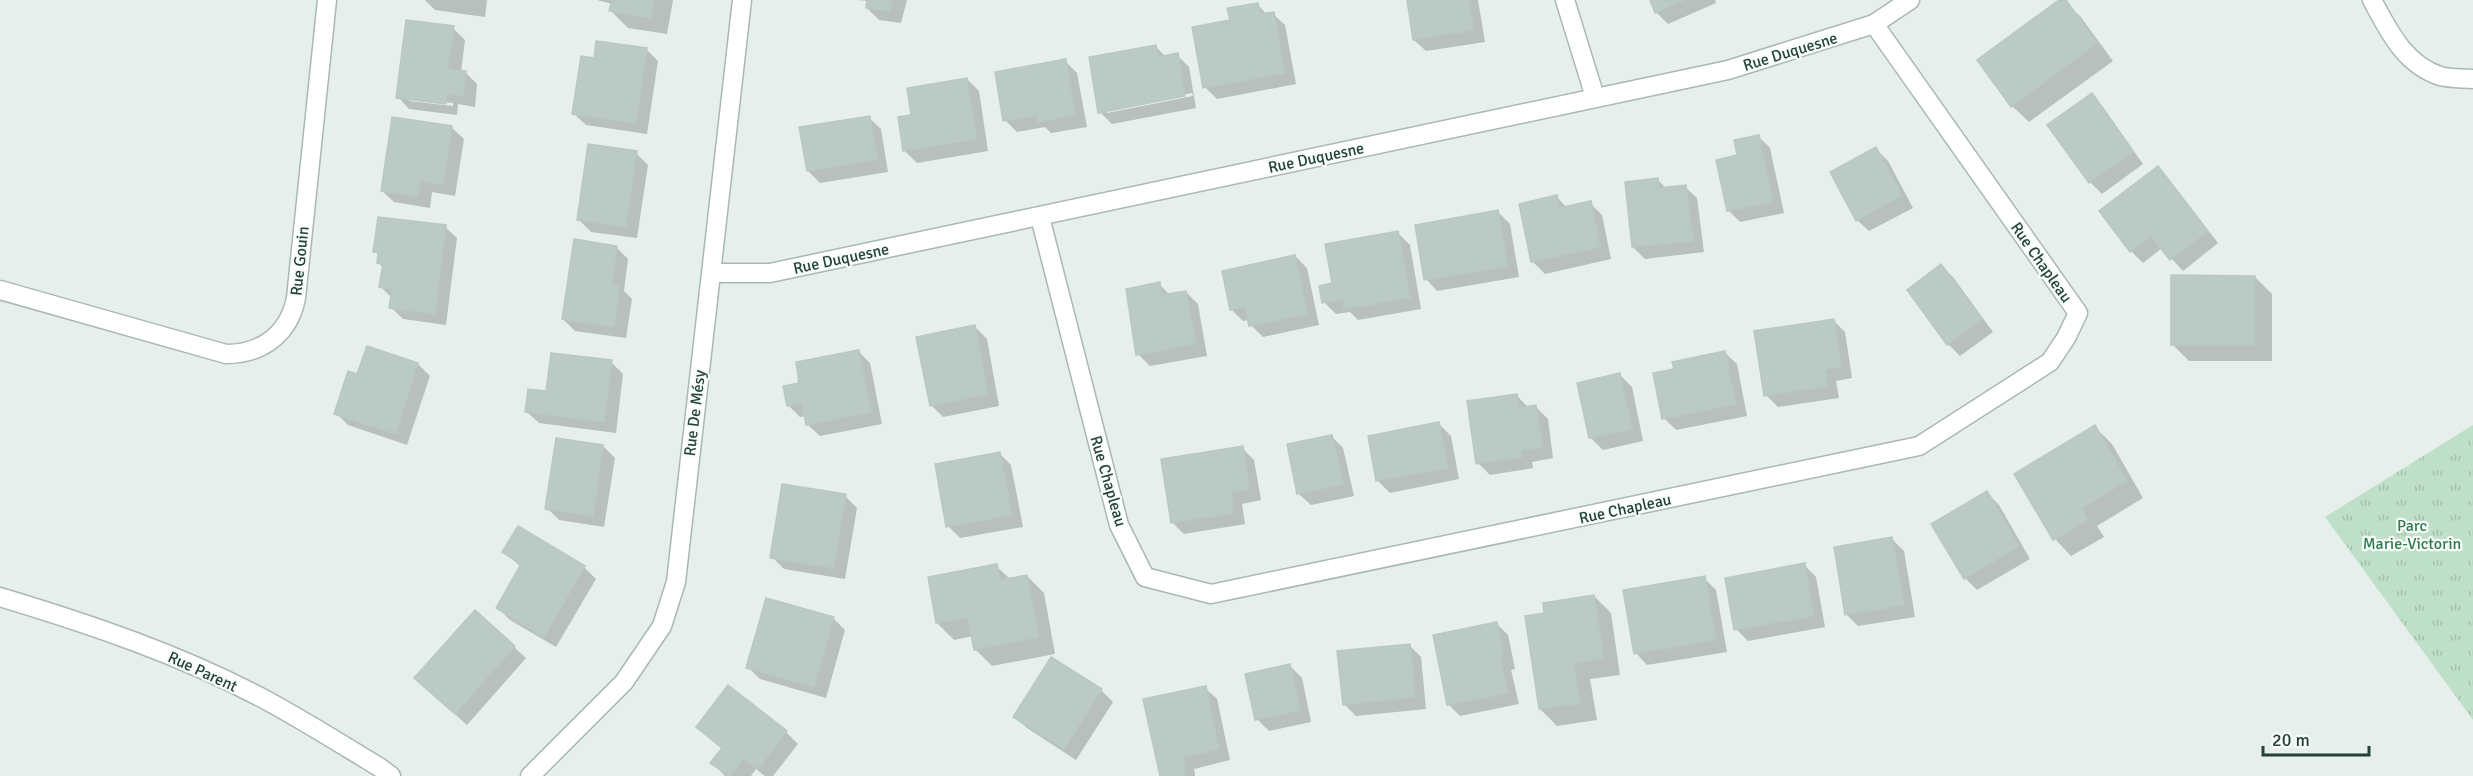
<svg xmlns="http://www.w3.org/2000/svg" width="2473" height="776" viewBox="0 0 2473 776" font-family="Signika,sans-serif">
<style>
.grass{fill:url(#grass-tufts)}
.shadow{fill:#0003;fill-rule:evenodd}
.building{fill:#bbcac4;stroke:#b8c9c2;stroke-width:1.5}
.lines{fill:none;stroke-linecap:round;stroke-linejoin:round}
.minor-casing{stroke:#a8b8b2;stroke-width:21}
.minor{stroke:#fff;stroke-width:18}
.labels{text-anchor:middle;stroke-width:4.5;stroke-linejoin:round;paint-order:stroke}
.street-label{font-size:16px;fill:#24423a;stroke:#f7fbf9}
.park-label{font-size:16px;fill:#2d7a4b;stroke:#f7fbf9}
</style>
<defs>
<pattern id="grass-tufts" width="24" height="20" patternUnits="userSpaceOnUse" patternTransform="scale(1.5)"><rect width="24" height="20" fill="#bfe0c8"/><path d="M3 7l-1-3M5 7V3M7 7l1-3M15 17l-1-3M17 17v-4M19 17l1-3" fill="none" stroke="#a4c1ad"/></pattern>
</defs>
<rect width="100%" height="100%" fill="#e6efeb"/>
<path class="grass" d="M2473,425V720L2325,517Z"/>
<g class="shadow">
<path d="M425,0H487L485,17L435,10Z"/>
<path d="M597,0H673L667,34L628,28L611,11L612,4Z"/>
<path d="M857,0H907L901,23L879,20L867,8L868,1Z"/>
<path d="M1408,0H1478L1485,42L1426,51L1414,40Z"/>
<path d="M1651,0H1715L1716,3L1668,24L1656,12Z"/>
<path d="M2062,0L2080,16L2113,61L2029,122L2012,106Z"/>
<path d="M1257,4L1267,15L1273,14L1285,25L1296,84L1217,99L1205,87L1232,22Z"/>
<path d="M453,28L465,40L461,72H465L477,84L475,107L458,104L457,115L409,109L398,97ZM409,98L453,103V106L409,101Z"/>
<path d="M1155,46L1166,57L1177,55L1189,67L1196,108L1112,124L1100,112ZM1192,93L1193,96L1107,113V109Z"/>
<path d="M646,49L658,61L647,134L586,125L574,114Z"/>
<path d="M1065,61L1077,73L1087,127L1051,133L1045,127L1017,132L1005,120Z"/>
<path d="M967,79L979,91L988,151L917,163L905,151L900,118L913,116Z"/>
<path d="M2091,95L2103,107L2143,164L2102,194L2090,182Z"/>
<path d="M869,118L881,129L888,172L820,183L808,171Z"/>
<path d="M452,128L464,139L455,196L432,192L430,208L394,202L382,191Z"/>
<path d="M1758,136L1770,148L1784,213L1740,222L1728,210L1739,156Z"/>
<path d="M1876,149L1888,161L1913,208L1869,231L1857,220Z"/>
<path d="M636,153L648,165L637,238L591,232L579,220Z"/>
<path d="M2158,168L2169,180L2218,243L2183,271L2162,248L2143,263L2131,251Z"/>
<path d="M1657,179L1667,189L1685,187L1697,198L1704,252L1645,259L1633,247Z"/>
<path d="M1557,197L1567,208L1590,203L1602,215L1611,259L1545,274L1533,262L1521,205Z"/>
<path d="M1498,212L1510,224L1519,277L1437,291L1426,279Z"/>
<path d="M445,227L457,238L446,325L403,319L391,307L392,298L381,287L383,268L378,262L379,255L375,251Z"/>
<path d="M1398,233L1410,245L1421,309L1358,320L1350,312L1336,314L1324,302L1333,285Z"/>
<path d="M616,247L628,259L624,291L632,299L626,338L575,331L563,319Z"/>
<path d="M1295,256L1307,268L1319,325L1263,337L1251,325L1249,320L1243,321L1231,309Z"/>
<path d="M1941,266L1953,277L1993,332L1960,356L1948,344L1909,290Z"/>
<path d="M2255,277L2272,294V361H2189L2172,344Z"/>
<path d="M1159,284L1170,295L1186,292L1198,304L1207,356L1150,366L1138,354Z"/>
<path d="M1833,320L1845,332L1852,378L1836,381L1839,398L1778,407L1766,395Z"/>
<path d="M975,327L987,339L999,406L943,417L931,405Z"/>
<path d="M858,351L870,363L882,424L820,436L808,425L806,416L800,417L788,405L801,384Z"/>
<path d="M1725,353L1737,364L1747,416L1676,430L1664,418Z"/>
<path d="M611,362L623,374L616,433L539,423L527,412L548,393Z"/>
<path d="M418,364L430,376L407,445L348,425L336,413L358,376Z"/>
<path d="M1620,375L1632,387L1643,441L1603,450L1591,438L1579,384Z"/>
<path d="M1516,395L1528,407H1536L1548,419L1553,458L1532,462L1533,468L1490,475L1478,463Z"/>
<path d="M1439,424L1451,436L1459,479L1390,493L1378,481L1369,437Z"/>
<path d="M2095,427L2112,444L2143,498L2097,526L2104,537L2071,556L2055,539L2016,474Z"/>
<path d="M1332,437L1343,448L1354,496L1311,505L1299,494Z"/>
<path d="M603,446L615,458L604,527L559,520L547,508Z"/>
<path d="M1242,448L1254,460L1261,500L1242,504L1245,524L1184,534L1172,522Z"/>
<path d="M999,453L1011,465L1023,527L960,538L948,526Z"/>
<path d="M1987,493L1999,505L2030,559L1977,590L1965,578Z"/>
<path d="M845,496L857,508L845,579L784,569L772,557Z"/>
<path d="M518,528L584,567L596,579L556,647L510,620L498,608L521,567L504,552Z"/>
<path d="M1892,539L1904,551L1915,617L1858,626L1847,615Z"/>
<path d="M1804,565L1816,577L1825,627L1748,641L1736,629Z"/>
<path d="M996,566L1010,579L1027,576L1044,593L1055,654L992,666L975,649L973,636L954,640L937,623Z"/>
<path d="M1704,578L1716,590L1727,652L1647,665L1636,653Z"/>
<path d="M1594,596L1611,613L1620,675L1590,679L1597,720L1557,726L1540,709L1546,614Z"/>
<path d="M833,618L845,630L826,698L760,679L748,667Z"/>
<path d="M1496,623L1508,635L1515,669L1511,670L1519,704L1460,716L1448,704Z"/>
<path d="M1409,645L1421,657L1426,709L1356,716L1344,704Z"/>
<path d="M514,647L526,658L467,725L428,690Z"/>
<path d="M1290,666L1302,678L1311,722L1269,731L1257,719Z"/>
<path d="M1205,688L1217,699L1230,760L1194,769L1195,776H1162Z"/>
<path d="M1101,690L1113,702L1076,760L1027,728L1015,717Z"/>
<path d="M698,727L786,732L798,744L773,776H765L756,769L751,776H725L712,763L723,749Z"/>
</g>
<g class="building">
<path d="M612,0H654L651,18L609,11Z"/>
<path d="M867,0H892L890,12L866,8Z"/>
<path d="M1407,0H1469L1474,30L1413,40Z"/>
<path d="M1650,0H1684L1655,13Z"/>
<path d="M2059,0H2066L2097,43L2011,107L1977,60Z"/>
<path d="M1258,3L1260,14L1274,12L1285,73L1203,88L1192,27L1230,20L1227,8Z"/>
<path d="M406,20L454,26L448,69L466,71L463,96L447,93L446,104L396,98Z"/>
<path d="M596,41L647,48L636,123L572,114L581,56L594,58Z"/>
<path d="M1156,45L1158,57L1178,53L1185,96L1098,113L1089,57Z"/>
<path d="M1066,59L1075,115L1038,122L1037,115L1003,121L995,72Z"/>
<path d="M967,78L977,139L903,151L898,117L911,115L907,88Z"/>
<path d="M2092,93L2133,151L2089,183L2047,125Z"/>
<path d="M870,116L877,160L807,171L799,127Z"/>
<path d="M392,117L452,126L443,185L420,181L418,197L381,191Z"/>
<path d="M1759,135L1773,202L1727,211L1716,160L1737,155L1734,140Z"/>
<path d="M588,144L637,151L626,227L577,220Z"/>
<path d="M1876,147L1902,195L1856,221L1830,172Z"/>
<path d="M2158,166L2208,231L2170,260L2151,236L2130,252L2099,211Z"/>
<path d="M1658,178L1659,188L1686,185L1693,241L1632,247L1625,182Z"/>
<path d="M1557,195L1559,208L1591,201L1600,247L1531,262L1519,204Z"/>
<path d="M1498,210L1508,266L1424,280L1415,225Z"/>
<path d="M378,217L446,225L435,314L389,308L392,289L379,287L383,264L377,263L378,252H373Z"/>
<path d="M1398,231L1410,298L1344,309L1343,300L1322,303L1319,286L1332,283L1325,244Z"/>
<path d="M574,239L617,246L612,285L620,286L614,327L562,319Z"/>
<path d="M1295,255L1308,314L1249,326L1245,307L1230,310L1222,271Z"/>
<path d="M1941,264L1982,319L1947,345L1907,290Z"/>
<path d="M2171,275L2255,276V345H2171Z"/>
<path d="M1160,282L1161,295L1186,291L1196,344L1136,355L1126,289Z"/>
<path d="M1834,319L1841,367L1825,369L1828,386L1764,396L1754,331Z"/>
<path d="M975,325L988,394L930,406L916,337Z"/>
<path d="M367,346L418,363L396,434L334,414L348,371L357,374Z"/>
<path d="M859,350L871,412L806,425L802,403L787,406L783,386L799,383L796,362Z"/>
<path d="M1725,351L1736,404L1662,419L1653,373L1674,369L1672,362Z"/>
<path d="M551,353L612,360L604,422L525,412L528,389L546,391Z"/>
<path d="M1620,373L1632,429L1589,438L1577,383Z"/>
<path d="M1517,394L1519,408L1536,405L1542,447L1521,450L1522,457L1476,464L1467,401Z"/>
<path d="M1439,422L1448,468L1376,481L1368,436Z"/>
<path d="M2095,425L2127,481L2081,508L2088,520L2053,540L2014,474Z"/>
<path d="M1332,435L1343,484L1297,494L1287,444Z"/>
<path d="M556,438L603,445L593,516L545,509Z"/>
<path d="M1243,446L1250,489L1231,492L1234,513L1171,523L1161,459Z"/>
<path d="M1000,452L1012,515L946,527L935,464Z"/>
<path d="M782,484L846,494L834,568L770,558Z"/>
<path d="M1987,491L2019,546L1964,579L1931,524Z"/>
<path d="M518,526L585,566L544,637L496,608L521,564L502,552Z"/>
<path d="M1892,537L1904,605L1845,615L1834,547Z"/>
<path d="M1805,563L1813,616L1734,630L1725,578Z"/>
<path d="M997,564L1000,580L1027,575L1039,637L974,650L968,618L936,623L928,577Z"/>
<path d="M1705,576L1716,640L1634,654L1623,590Z"/>
<path d="M1594,595L1604,658L1574,663L1580,703L1539,709L1525,616L1544,613L1543,603Z"/>
<path d="M766,598L834,617L814,687L746,668Z"/>
<path d="M475,610L515,646L455,714L414,678Z"/>
<path d="M1497,622L1504,657L1500,658L1508,693L1447,705L1433,635Z"/>
<path d="M1410,644L1415,697L1343,705L1337,651Z"/>
<path d="M1051,657L1102,689L1064,749L1013,717Z"/>
<path d="M1290,664L1300,710L1255,720L1245,674Z"/>
<path d="M728,685L787,731L758,769L743,759L730,776L710,763L722,748L696,727Z"/>
<path d="M1206,686L1219,749L1183,757L1186,776H1160L1143,699Z"/>
</g>
<g class="lines">
<defs>
<g id="minor">
<path d="M1565,0L1595,97"/>
<path d="M2372,0C2389,31 2404,64 2440,76C2450,79 2463,78 2473,79"/>
<path d="M1040,217L1119,525L1145,577L1211,594L1919,446L2050,362L2066,338L2078,313L1874,24"/>
<path d="M712,273H770L1728,70L1874,24L1910,0"/>
<path d="M0,290L226,354C262,354 289,334 296,298L327,0"/>
<path d="M0,597C90,624 181,655 264,699C303,720 341,744 379,767L391,776"/>
<path d="M530,776L624,682L662,626L676,582L742,0"/>
</g>
</defs>
<use href="#minor" class="minor-casing"/>
<use href="#minor" class="minor"/>
</g>
<g class="labels">
<g class="street-label">
<text transform="translate(1790 51) rotate(-17)" y="6">Rue Duquesne</text>
<text transform="translate(1316 157) rotate(-12)" y="6">Rue Duquesne</text>
<text transform="translate(841 258) rotate(-12)" y="6">Rue Duquesne</text>
<text transform="translate(299 261) rotate(-84)" y="6">Rue Gouin</text>
<text transform="translate(2042 262) rotate(55)" y="6">Rue Chapleau</text>
<text transform="translate(694 413) rotate(-83)" y="6">Rue De Mésy</text>
<text transform="translate(1109 481) rotate(74)" y="6">Rue Chapleau</text>
<text transform="translate(1625 508) rotate(-12)" y="6">Rue Chapleau</text>
<text transform="translate(203 671) rotate(25)" y="6">Rue Parent</text>
</g>
<g class="park-label">
<text x="2412" y="531">Parc<tspan x="2412" dy="18">Marie-Victorin</tspan></text>
</g>
</g>
<path d="M2263 746v9h106v-9" fill="none" stroke="#24423a" stroke-width="3"/>
<text x="2272" y="746" font-size="18" fill="#24423a" stroke="#f7fbf9" stroke-width="4.5" paint-order="stroke">20 m</text>
</svg>
